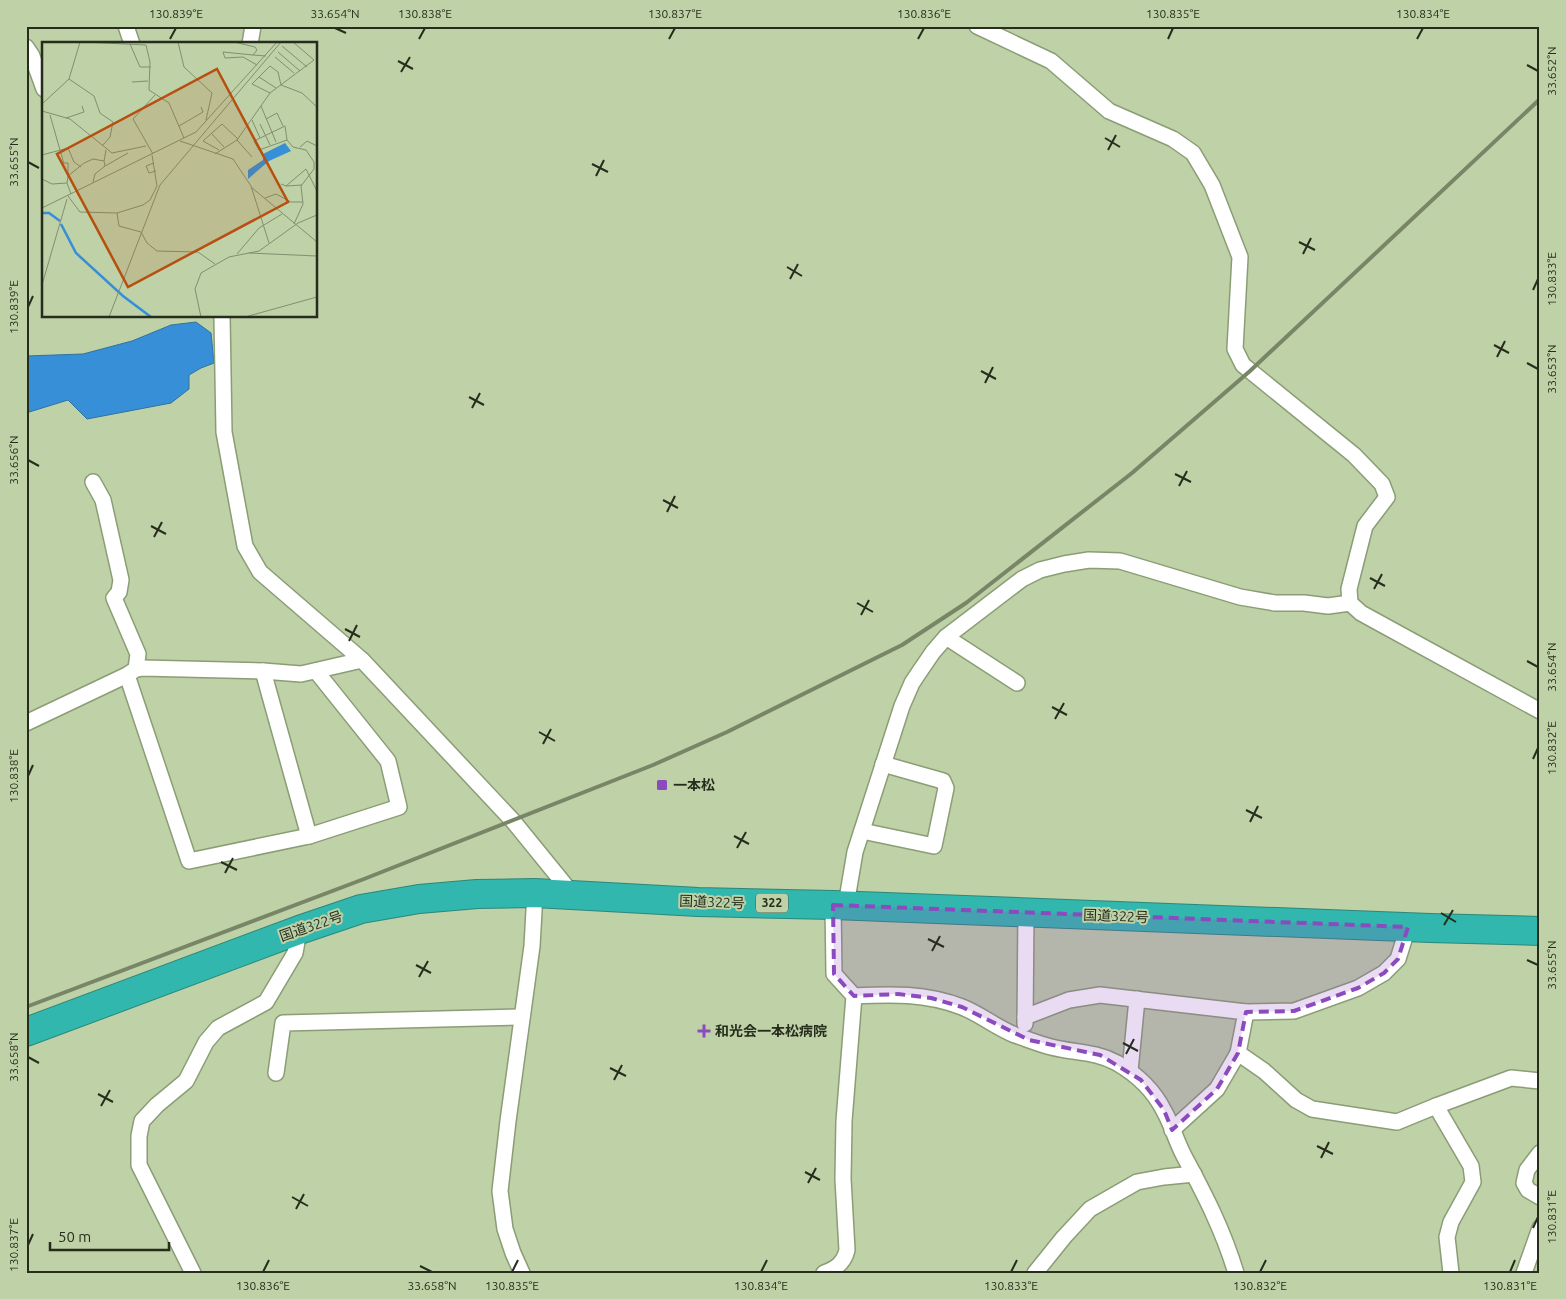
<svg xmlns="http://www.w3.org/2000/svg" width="1566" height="1299" viewBox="0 0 1566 1299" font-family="Ubuntu,'Noto Sans JP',sans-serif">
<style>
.water{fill:#368fd7;stroke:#31729f}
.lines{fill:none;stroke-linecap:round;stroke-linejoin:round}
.street-casing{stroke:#8b9d75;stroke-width:18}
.highway-casing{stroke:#2d877a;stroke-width:30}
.street{stroke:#fff;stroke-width:15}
.highway{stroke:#31b7ad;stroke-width:28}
.rail{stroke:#788667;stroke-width:4}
.marked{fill:#8b4abe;fill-opacity:0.2;stroke:#8b4abe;stroke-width:4;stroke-dasharray:10 6;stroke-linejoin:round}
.ticks{fill:none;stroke:#262d1c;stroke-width:2}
.poi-dot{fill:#8b4abe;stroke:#bed1a7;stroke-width:2}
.labels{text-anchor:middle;stroke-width:4;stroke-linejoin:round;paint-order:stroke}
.shield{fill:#bed1a7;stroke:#545e46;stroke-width:1}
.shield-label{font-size:12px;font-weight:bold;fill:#262d1c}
.poi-label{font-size:14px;font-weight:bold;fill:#262d1c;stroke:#bed1a7;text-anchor:start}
.street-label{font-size:14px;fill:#262d1c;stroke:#bed1a7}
.inset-river{fill:none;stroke:#368fd7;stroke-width:2.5}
.inset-road{fill:none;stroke:#818f6f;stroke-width:1}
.view{fill:#b84e10;fill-opacity:0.15;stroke:#b84e10;stroke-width:2.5}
.inset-edge{fill:none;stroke:#262d1c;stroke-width:2.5}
.neatline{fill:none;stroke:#262d1c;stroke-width:2}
.ticks-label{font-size:12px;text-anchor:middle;fill:#262d1c}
</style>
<rect width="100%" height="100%" fill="#bed1a7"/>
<path class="water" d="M196,322L211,333L214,363L201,368L189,375V389L171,403L87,419L68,400L26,413V356L83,354L132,341L171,325Z"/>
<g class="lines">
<defs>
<g id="street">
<path d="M126,26L132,44"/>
<path d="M977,26L1051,61L1109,111L1173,139L1193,153L1212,185L1240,257L1235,349L1243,365L1354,455L1382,484L1387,497L1365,526L1349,589L1350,603L1361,613L1540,711"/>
<path d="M250,44L253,26"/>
<path d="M26,47L32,56L44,89"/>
<path d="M222,316L224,432L245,546L260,572L362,660L513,821L574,896"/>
<path d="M93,482L103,500L121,580L119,592L114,598L138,654L136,669"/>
<path d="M946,637L1017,683"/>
<path d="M263,671L309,836"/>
<path d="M127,675L189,861L309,836L399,807L388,761L316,671"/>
<path d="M26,723L127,675L136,669L142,668L263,671L301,674L362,660"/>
<path d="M862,831L934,846L946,788L943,781L883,764"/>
<path d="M846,905L855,852L902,706L912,683L920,671L933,652L946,637L1022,579L1040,570L1064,564L1089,560L1120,561L1240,597L1275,603H1304L1328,606L1350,603"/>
<path d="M854,996C891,994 926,993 962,1007C980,1014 997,1028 1015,1035C1027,1039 1039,1044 1051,1047C1074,1053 1095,1051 1117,1063C1136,1074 1154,1091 1164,1111C1172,1125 1176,1141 1184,1156C1205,1195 1223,1230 1236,1273"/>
<path d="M1246,1012L1294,1011L1358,988L1384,973L1398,959L1408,927"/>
<path d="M1025,1017L1069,1000L1100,995L1246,1012L1238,1053"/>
<path d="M1025,1024L1026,912"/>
<path d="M1130,1071L1137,999"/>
<path d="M276,1073L283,1023L522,1017"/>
<path d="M1436,1106L1471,1166L1473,1182L1451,1222L1447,1237L1451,1273"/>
<path d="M1172,1130L1217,1089L1238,1053L1264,1071L1296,1100L1312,1109L1397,1122L1436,1106L1511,1078L1540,1081"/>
<path d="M1540,1153L1527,1170L1524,1183L1528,1190L1540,1197"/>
<path d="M193,1273L139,1165V1136L142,1121L157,1105L186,1081L206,1042L218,1028L266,1002L295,953L299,930"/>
<path d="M522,1273L513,1253L505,1229L500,1191L508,1121L532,946L535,893"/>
<path d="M824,1273C836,1269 844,1263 847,1250L843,1179L844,1121L854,996L834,974L833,905"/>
<path d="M1035,1273L1064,1237L1090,1209L1137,1182L1164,1177L1194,1174"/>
<path d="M1524,1273L1540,1228"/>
</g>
<path id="highway" d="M26,1032L299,930L361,909L419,899L477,894L535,893L698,902L833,905L1430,928L1540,931"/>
</defs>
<use href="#street" class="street-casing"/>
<use href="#highway" class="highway-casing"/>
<use href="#street" class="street"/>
<use href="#highway" class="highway"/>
<path class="rail" d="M26,1007L364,879L653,765L727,732L902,645L966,603L1132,473L1250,371L1540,99"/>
</g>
<path class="marked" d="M833,905L1408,927L1398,959L1384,973L1358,988L1294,1011L1246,1012L1238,1053L1217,1089L1172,1130L1164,1110L1141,1080L1100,1055L1029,1040L962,1007L931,998L898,994L854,996L834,974Z"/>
<path class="ticks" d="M335,28L346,33M170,39L176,28M419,39L425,28M669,39L675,28M918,39L924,28M1168,39L1173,28M1417,39L1423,28M398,61L413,69M1527,65L1538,71M401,72L410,57M1105,138L1120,147M1108,150L1116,135M28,162L39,168M592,164L608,172M596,176L604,160M1299,242L1315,250M1303,254L1311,238M787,267L802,276M790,279L798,264M1533,290L1538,279M28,307L33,296M1494,345L1509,353M1497,357L1505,341M1527,363L1538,369M981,371L996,379M985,383L993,367M469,397L484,405M472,408L480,393M28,460L39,466M1175,474L1191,482M1179,486L1187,471M663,500L678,508M667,512L675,496M151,526L166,534M154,537L162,522M1370,578L1385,586M1374,589L1382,574M857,603L873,612M861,615L869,600M345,629L360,637M349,641L357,625M1527,661L1538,667M1052,707L1067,715M1055,719L1064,703M539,732L555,741M543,744L551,729M1533,759L1538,748M28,776L33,765M1246,810L1262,818M1250,822L1258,806M734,836L749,844M737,848L746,832M221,862L237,870M225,873L233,858M1441,913L1456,922M1444,925L1453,910M928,939L944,947M932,951L940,936M1527,960L1538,965M416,965L431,973M419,977L428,961M1123,1043L1138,1051M1126,1054L1134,1039M28,1057L39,1063M610,1068L626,1076M614,1080L622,1065M98,1094L113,1102M101,1106L110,1090M1317,1146L1333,1154M1321,1158L1329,1142M805,1172L820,1180M808,1183L816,1168M292,1197L308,1206M296,1209L304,1194M1533,1228L1538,1217M28,1245L33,1234M420,1266L432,1272M263,1272L269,1260M512,1272L518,1260M761,1272L767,1260M1011,1272L1017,1260M1260,1272L1266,1260M1510,1272L1515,1260"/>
<g class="poi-dot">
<rect x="656" y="779" width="12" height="12" rx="2.5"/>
<path d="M701.5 1023.5h5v5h5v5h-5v5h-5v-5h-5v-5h5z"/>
</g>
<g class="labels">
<rect class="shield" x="756" y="893.5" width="32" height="19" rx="4"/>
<g class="shield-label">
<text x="772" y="907">322</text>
</g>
<g class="poi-label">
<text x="673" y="790">一本松</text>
<text x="715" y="1036">和光会一本松病院</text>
</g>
<g class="street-label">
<text transform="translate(712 902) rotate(2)" y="5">国道322号</text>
<text transform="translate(1116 916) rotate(2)" y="5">国道322号</text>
<text transform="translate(311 926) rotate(-19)" y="5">国道322号</text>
</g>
</g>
<g transform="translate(42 42)">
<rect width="275" height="275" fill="#bed1a7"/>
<path d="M243,101L249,109L227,119L206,137V128L221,118V112Z" fill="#368fd7"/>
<path class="inset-river" d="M0,171H7L18,179M19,182L34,211L81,254L109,275"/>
<path class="inset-road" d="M41,0L104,3L108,20L107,48L127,61L142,96M136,0L142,25L170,51L164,78M192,0L213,5L215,8L211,13L224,14M88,2L98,25H109M240,4L265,25M236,10L258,29M211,13L181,10L183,16L201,15L215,23M233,15L252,31M217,35L234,46M27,37L52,54L58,71L71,80L68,95L60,104M90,40L106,39M239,43L260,51L275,65M228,51L210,42L228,24L236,30L239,43M0,62L27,37L38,0M219,64L234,100M0,69L28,77L70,111L104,104M8,73L22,122M24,76L42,70L40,64M224,77L235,71L241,84M210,78L218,96M218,82L228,103M137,84L161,70L159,65M169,91L182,105M195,98L210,115M245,98L217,108L212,99L243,84L245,98L251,105L264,108L272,120V127L259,144L261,162L252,182M138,99L191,117L209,144L227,201M258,105L265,99L275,104M177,108L161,99L180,82L196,97M111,112L91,77L113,53M173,112L195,98L228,51L272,18L251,0M0,113L26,106L32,120L39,125M62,119L63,124L86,111M22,121H26V134M112,121L104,124L107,131L114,129M0,137L10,142L25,141L29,152M51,140L53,132L63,124M25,141L26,134L42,121L51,117L62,119L64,108M239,142L244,144L264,127L275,149M244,144L260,143M209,145L275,200M26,154L38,170L75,171L101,163L108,158L115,144L110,113M223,156L234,152L249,160H261M0,166L154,90L235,0M75,171L77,184L99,190L105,201L115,209L156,210L173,222M207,211L275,214M195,212L217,186L240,172M0,243L25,157M67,275L118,143L239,0M159,275L153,247L159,231L187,215L217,209L256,181L275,173M203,275L275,255"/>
<path class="view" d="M175,27L246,160L86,245L15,112Z"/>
<rect width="275" height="275" class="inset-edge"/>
</g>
<rect width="1566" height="1299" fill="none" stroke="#bed1a7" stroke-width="55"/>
<path d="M50 1242v8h119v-8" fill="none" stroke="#262d1c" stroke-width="2.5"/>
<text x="58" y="1242" font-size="15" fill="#262d1c" stroke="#bed1a7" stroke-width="4" paint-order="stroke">50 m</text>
<rect x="28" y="28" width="1510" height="1244" class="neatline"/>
<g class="ticks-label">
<text x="176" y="18">130.839°E</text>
<text x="335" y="18">33.654°N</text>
<text x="425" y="18">130.838°E</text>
<text x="675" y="18">130.837°E</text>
<text x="924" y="18">130.836°E</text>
<text x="1173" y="18">130.835°E</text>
<text x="1423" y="18">130.834°E</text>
<text transform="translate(1552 71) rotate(-90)" y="4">33.652°N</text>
<text transform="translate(14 162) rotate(-90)" y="4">33.655°N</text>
<text transform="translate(1552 279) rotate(-90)" y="4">130.833°E</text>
<text transform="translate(14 307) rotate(-90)" y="4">130.839°E</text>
<text transform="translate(1552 369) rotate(-90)" y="4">33.653°N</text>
<text transform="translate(14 460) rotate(-90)" y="4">33.656°N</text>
<text transform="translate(1552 667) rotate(-90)" y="4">33.654°N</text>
<text transform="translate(1552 748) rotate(-90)" y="4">130.832°E</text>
<text transform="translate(14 776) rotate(-90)" y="4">130.838°E</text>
<text transform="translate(1552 965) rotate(-90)" y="4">33.655°N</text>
<text transform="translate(14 1057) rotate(-90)" y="4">33.658°N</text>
<text transform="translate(1552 1217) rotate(-90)" y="4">130.831°E</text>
<text transform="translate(14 1245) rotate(-90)" y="4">130.837°E</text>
<text x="263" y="1290">130.836°E</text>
<text x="432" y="1290">33.658°N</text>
<text x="512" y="1290">130.835°E</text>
<text x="761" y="1290">130.834°E</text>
<text x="1011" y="1290">130.833°E</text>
<text x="1260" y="1290">130.832°E</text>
<text x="1510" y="1290">130.831°E</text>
</g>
</svg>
